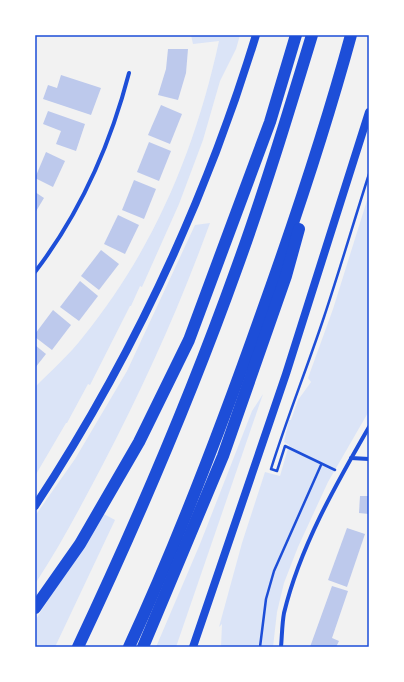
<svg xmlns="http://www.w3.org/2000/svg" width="404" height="682" viewBox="0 0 404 682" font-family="Lato,sans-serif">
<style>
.green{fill:#dbe4f7}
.building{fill:#bdc9ec}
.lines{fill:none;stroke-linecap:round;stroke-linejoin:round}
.path{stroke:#1d4ed8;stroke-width:2.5}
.minor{stroke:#1d4ed8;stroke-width:4}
.secondary{stroke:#1d4ed8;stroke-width:8}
.motorway{stroke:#1d4ed8;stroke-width:12}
.neatline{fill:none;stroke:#1d4ed8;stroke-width:1.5}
</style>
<rect width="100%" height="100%" fill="#f2f2f2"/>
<g class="green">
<path d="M191,35H240L236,49L220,81L203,140L179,204L142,287L140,286L131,306H130L90,385L88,384L67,423H66L35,476V387C51,371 69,355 83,337C154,249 195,151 219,41L193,44Z"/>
<path d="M369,194V411L328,482L298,547L284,583L277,612L273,647H221L222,624L219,627L242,543L265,472L280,476L289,445L284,442L289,420H291L298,400L311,382L308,378L333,309Z"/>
<path d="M210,223C179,308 144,386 102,466C81,506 60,546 35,584V516L75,459L127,371L195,225Z"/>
<path d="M263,394L176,647H156L200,544L252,411Z"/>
<path d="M102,513L115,520L55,647H35V621Z"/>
</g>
<g class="building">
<path d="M168,49H188L186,73L178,100L158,95L166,69Z"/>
<path d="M61,75L101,88L91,115L43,99L48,85L57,88Z"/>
<path d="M161,105L182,114L170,144L148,135Z"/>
<path d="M48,111L85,124L76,151L56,144L61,131L43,124Z"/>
<path d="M149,142L171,151L159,181L137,172Z"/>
<path d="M46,152L65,161L53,187L35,178Z"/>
<path d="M134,180L156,189L144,219L122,210Z"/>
<path d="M35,192L44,198L35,213Z"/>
<path d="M118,215L139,225L125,254L104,244Z"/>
<path d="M101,250L119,264L99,290L81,276Z"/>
<path d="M80,281L98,296L79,321L60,307Z"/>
<path d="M53,310L71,325L52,350L35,337V334Z"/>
<path d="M35,345L46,354L35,368Z"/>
<path d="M360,496H369V514L359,513Z"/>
<path d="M347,528L365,534L347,587L328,580Z"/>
<path d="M332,586L348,591L332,638L339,641L336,647H310Z"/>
</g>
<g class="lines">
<g class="path">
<path d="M335,470L285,446L277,471L271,469C287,418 307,368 324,317C340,269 354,221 369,174"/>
<path d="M260,647L266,599L274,571L321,465"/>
</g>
<g class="minor">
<path d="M35,272C81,212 110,146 129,73"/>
<path d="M351,458L369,459"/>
<path d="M281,647C282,636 282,624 284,613C300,547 335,486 369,427"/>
</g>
<g class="secondary">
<path d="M35,506C131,360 205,202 256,35"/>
<path d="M193,647L286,374L369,112"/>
</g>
<g class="motorway">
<path d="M35,608L80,544L139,442L189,340L270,122L296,35"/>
<path d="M78,647C136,524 190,398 236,270C264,193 288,114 312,35"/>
<path d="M129,647C179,539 221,428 261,315C294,223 325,130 351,35"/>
<path d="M143,647L223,456L286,276L299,229"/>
</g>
</g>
<rect width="404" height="682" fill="none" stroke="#ffffff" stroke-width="72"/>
<rect x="36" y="36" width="332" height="610" class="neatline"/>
</svg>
